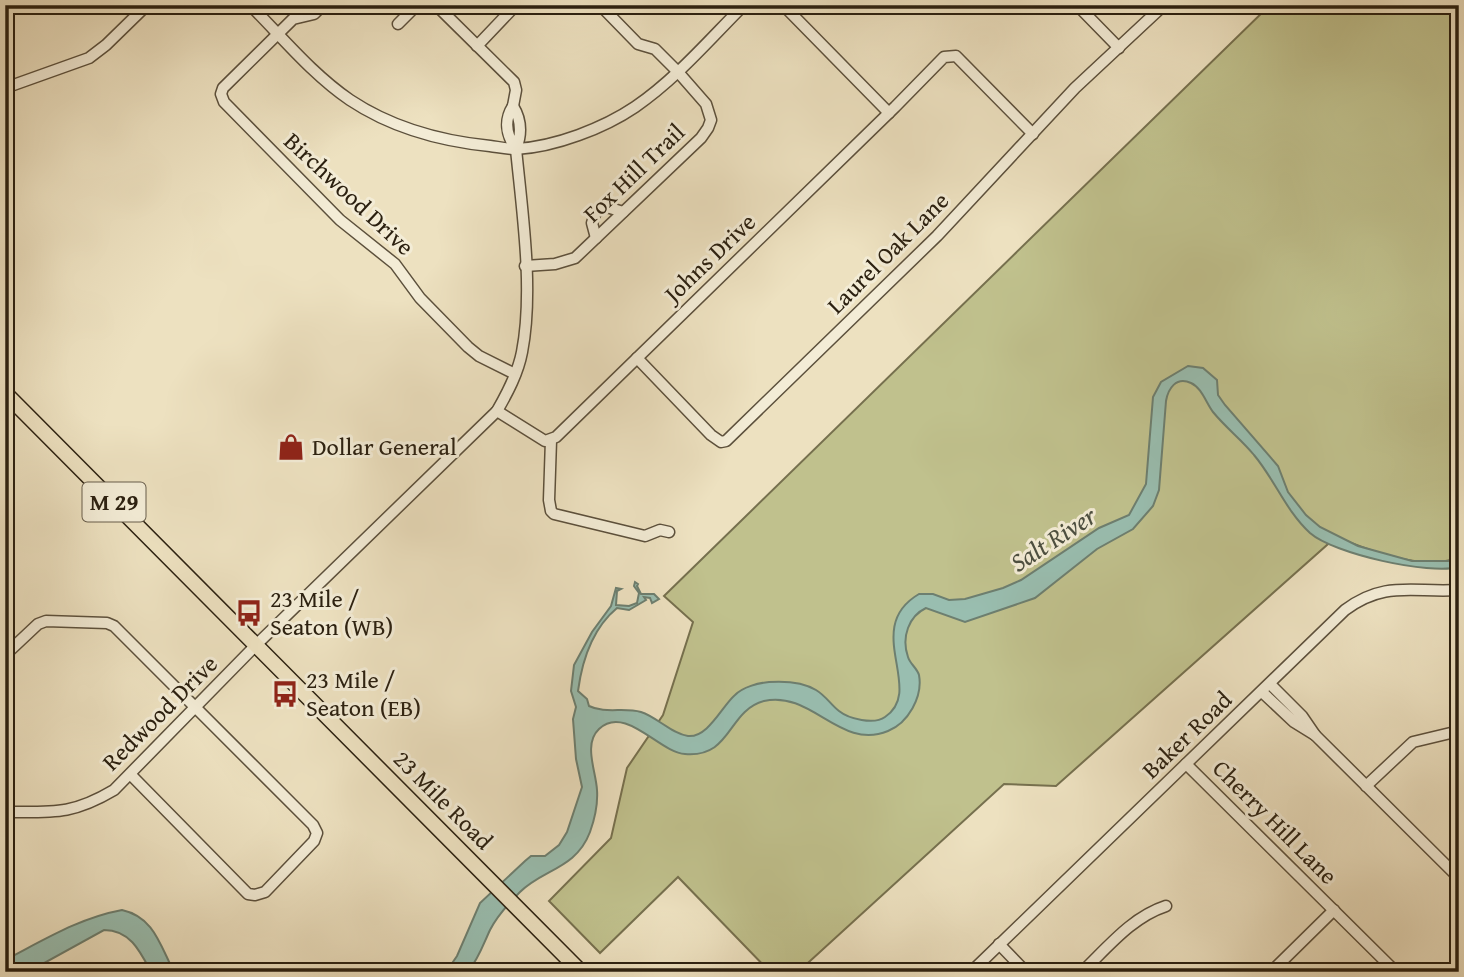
<svg xmlns="http://www.w3.org/2000/svg" width="1464" height="977" viewBox="0 0 1464 977" font-family="'Gentium Book Plus',serif">
<style>
.green{fill:#c0c18d;stroke:#76704e;stroke-width:2}
.water{fill:#99beb0;stroke:#6d7f70;stroke-width:2}
.lines{fill:none;stroke-linecap:round;stroke-linejoin:round}
.minor-casing{stroke:#5c503c;stroke-width:13}
.major-casing{stroke:#2b2010;stroke-width:17}
.minor{stroke:#f3ecd6;stroke-width:10}
.major{stroke:#ede1c0;stroke-width:14}
.labels{text-anchor:middle;stroke-width:6;stroke-linejoin:round;paint-order:stroke}
.shield{fill:#f3ecd6;stroke:#675d4b;stroke-width:2}
.shield-label{font-size:23px;font-weight:bold;fill:#2b2010}
.street-label{font-size:24px;fill:#2b2010;stroke:#f3ecd6}
.poi-label{font-size:24px;fill:#2b2010;stroke:#f3ecd6;text-anchor:start}
.water-label{font-size:26px;font-style:italic;fill:#4c4f40;stroke:#f3ecd6}
</style>
<rect width="100%" height="100%" fill="#ede1c0"/>
<filter id="stains"><feTurbulence type="fractalNoise" baseFrequency=".00286" numOctaves="4"/><feColorMatrix values="0 0 0 0 .2 0 0 0 0 .09 0 0 0 0 .02 0 0 0 .5 -.17"/></filter>
<radialGradient id="worn" r=".72"><stop offset=".6" stop-color="#630" stop-opacity="0"/><stop offset="1" stop-color="#630" stop-opacity=".3"/></radialGradient>
<path class="green" d="M1270,5H1459V558C1419,570 1373,552 1336,537L1056,786L1004,784L798,972H770L678,877L600,953L549,901L611,838L627,768L663,715L693,622L664,596Z"/>
<g class="water">
<path d="M1188,366L1203,368L1217,380L1218,395L1225,405L1278,466L1288,492L1306,515L1320,527L1358,546L1412,561H1448L1459,558V567C1429,575 1334,554 1310,533C1286,511 1275,480 1254,455C1242,440 1226,428 1213,412C1206,403 1202,388 1191,383C1176,376 1168,389 1166,401L1159,490L1153,506L1133,529L1097,549L1035,598L965,622L926,608C909,616 901,637 908,657C910,664 917,668 919,675C923,697 908,723 888,731C840,751 812,690 764,701C727,711 732,758 685,754C660,753 625,704 599,729C583,744 596,771 597,790C598,804 595,818 590,832C576,869 543,869 520,892C509,903 497,916 490,930C483,945 479,958 468,972H446L457,956L480,903L525,861L531,856H545L559,845L567,832L582,787L576,759L573,719L576,707L571,691L574,665L592,632L611,606L616,588L621,589L617,591L616,605L629,606L637,603L639,593L634,586L635,582L638,584L637,586L641,594H654L659,599L652,603L650,598L644,597L646,600L629,610L617,608C593,628 582,661 578,691L587,699L589,706C605,714 624,707 641,712C657,717 672,734 688,736C708,738 722,706 735,695C743,687 758,683 769,682C784,681 803,682 816,690C826,696 831,705 839,711C849,719 874,725 885,717C926,690 861,628 919,594H933L949,600L965,599L1003,588L1021,580L1099,528L1129,515L1146,484L1153,397L1161,382Z"/>
<path d="M122,910C154,917 160,945 174,972H151C140,951 130,930 104,930L28,972H5V960C44,940 79,918 122,910Z"/>
</g>
<g class="lines">
<defs>
<g id="minor">
<path d="M250,5C282,37 312,74 350,100C392,128 440,141 490,146C498,147 508,149 516,149C555,147 604,128 635,107C676,79 709,40 744,5"/>
<path d="M323,5L314,14L293,19L223,88L221,94L224,102L340,220L395,264L420,298L468,347L479,356L515,374"/>
<path d="M436,5L514,82L516,90L513,106"/>
<path d="M783,5L889,113"/>
<path d="M1077,5L1119,48"/>
<path d="M398,24L417,5"/>
<path d="M477,46L516,5"/>
<path d="M5,88L89,58L106,45L147,5"/>
<path d="M596,238L592,223L596,212L607,207L623,212"/>
<path d="M525,266L555,264L575,258L701,138L708,128L711,120L706,104L678,72L655,49L638,44L600,5"/>
<path d="M637,358L711,435L721,442L726,441L937,236L1075,88L1164,5"/>
<path d="M497,411L545,441L556,437L895,107L944,57L956,56L1033,134"/>
<path d="M551,440L549,500L551,511L554,514L645,536L660,530L669,532"/>
<path d="M5,655L38,624L46,621L107,623L114,626L313,825L317,833L314,841L265,892L255,895L248,894L131,775"/>
<path d="M1262,692L1294,722L1315,735L1302,716L1271,685"/>
<path d="M1315,735L1459,878"/>
<path d="M1186,764L1396,972"/>
<path d="M1366,786L1413,742L1459,731"/>
<path d="M5,812C53,812 72,815 114,790L256,645L497,411C508,392 518,373 522,352C534,290 522,211 516,149C522,134 521,119 513,106C504,120 506,135 516,149"/>
<path d="M999,944L1026,972"/>
<path d="M971,972L1345,610C1385,580 1413,593 1459,590"/>
<path d="M1082,972C1108,947 1132,917 1166,906"/>
<path d="M1271,972L1334,910"/>
</g>
<path id="major" d="M5,393L581,972"/>
</defs>
<use href="#minor" class="minor-casing"/>
<use href="#major" class="major-casing"/>
<use href="#minor" class="minor"/>
<use href="#major" class="major"/>
</g>
<defs>
<symbol id="shop-bare" viewBox="-9 -9 18 18"><path d="M-5-2.5h2.3a2.7 3.5 0 0 1 5.4 0H5L5.5 6h-11ZM-1.5-2.5h3a1.5 2.3 0 0 0-3 0Z" fill="#8f2418" stroke="#f3ecd6" stroke-width="2.5" paint-order="stroke"/></symbol>
<symbol id="bus-bare" viewBox="-9 -9 18 18"><path d="M-5-6H5V4H4V6H2V4H-2V6H-4V4H-5ZM-3.5-4V0h7V-4ZM-3.5 1.2v1.5H-2V1.2ZM2 1.2v1.5H3.5V1.2Z" fill="#8f2418" stroke="#f3ecd6" stroke-width="2.5" paint-order="stroke"/></symbol>
</defs>
<g fill-rule="evenodd">
<use href="#shop-bare" x="272" y="428" width="38" height="38"/>
<use href="#bus-bare" x="230" y="594" width="38" height="38"/>
<use href="#bus-bare" x="266" y="675" width="38" height="38"/>
</g>
<g class="labels">
<rect class="shield" x="82.5" y="482.5" width="63" height="39" rx="5"/>
<g class="shield-label">
<text x="114" y="510">M 29</text>
</g>
<g class="street-label">
<text transform="translate(634 173) rotate(-44)" y="8">Fox Hill Trail</text>
<text transform="translate(349 194) rotate(43)" y="8">Birchwood Drive</text>
<text transform="translate(888 253) rotate(-45)" y="8">Laurel Oak Lane</text>
<text transform="translate(710 258) rotate(-44)" y="8">Johns Drive</text>
<text transform="translate(160 713) rotate(-45)" y="8">Redwood Drive</text>
<text transform="translate(1187 735) rotate(-44)" y="8">Baker Road</text>
<text transform="translate(443 800) rotate(45)" y="8">23 Mile Road</text>
<text transform="translate(1275 822) rotate(45)" y="8">Cherry Hill Lane</text>
</g>
<g class="poi-label">
<text x="312" y="455">Dollar General</text>
<text x="270" y="607">23 Mile /<tspan x="270" dy="28">Seaton (WB)</tspan></text>
<text x="306" y="688">23 Mile /<tspan x="306" dy="28">Seaton (EB)</tspan></text>
</g>
<g class="water-label">
<text transform="translate(1053 539) rotate(-33)" y="9">Salt River</text>
</g>
</g>
<rect width="1464" height="977" fill="none" stroke="#ede1c0" stroke-width="28"/>
<rect x="7" y="7" width="1450" height="963" fill="none" stroke="#2b2010" stroke-width="3.5"/>
<rect x="14" y="14" width="1436" height="949" fill="none" stroke="#2b2010" stroke-width="2"/>
<rect width="100%" height="100%" filter="url(#stains)"/>
<rect width="100%" height="100%" fill="url(#worn)"/>
</svg>
